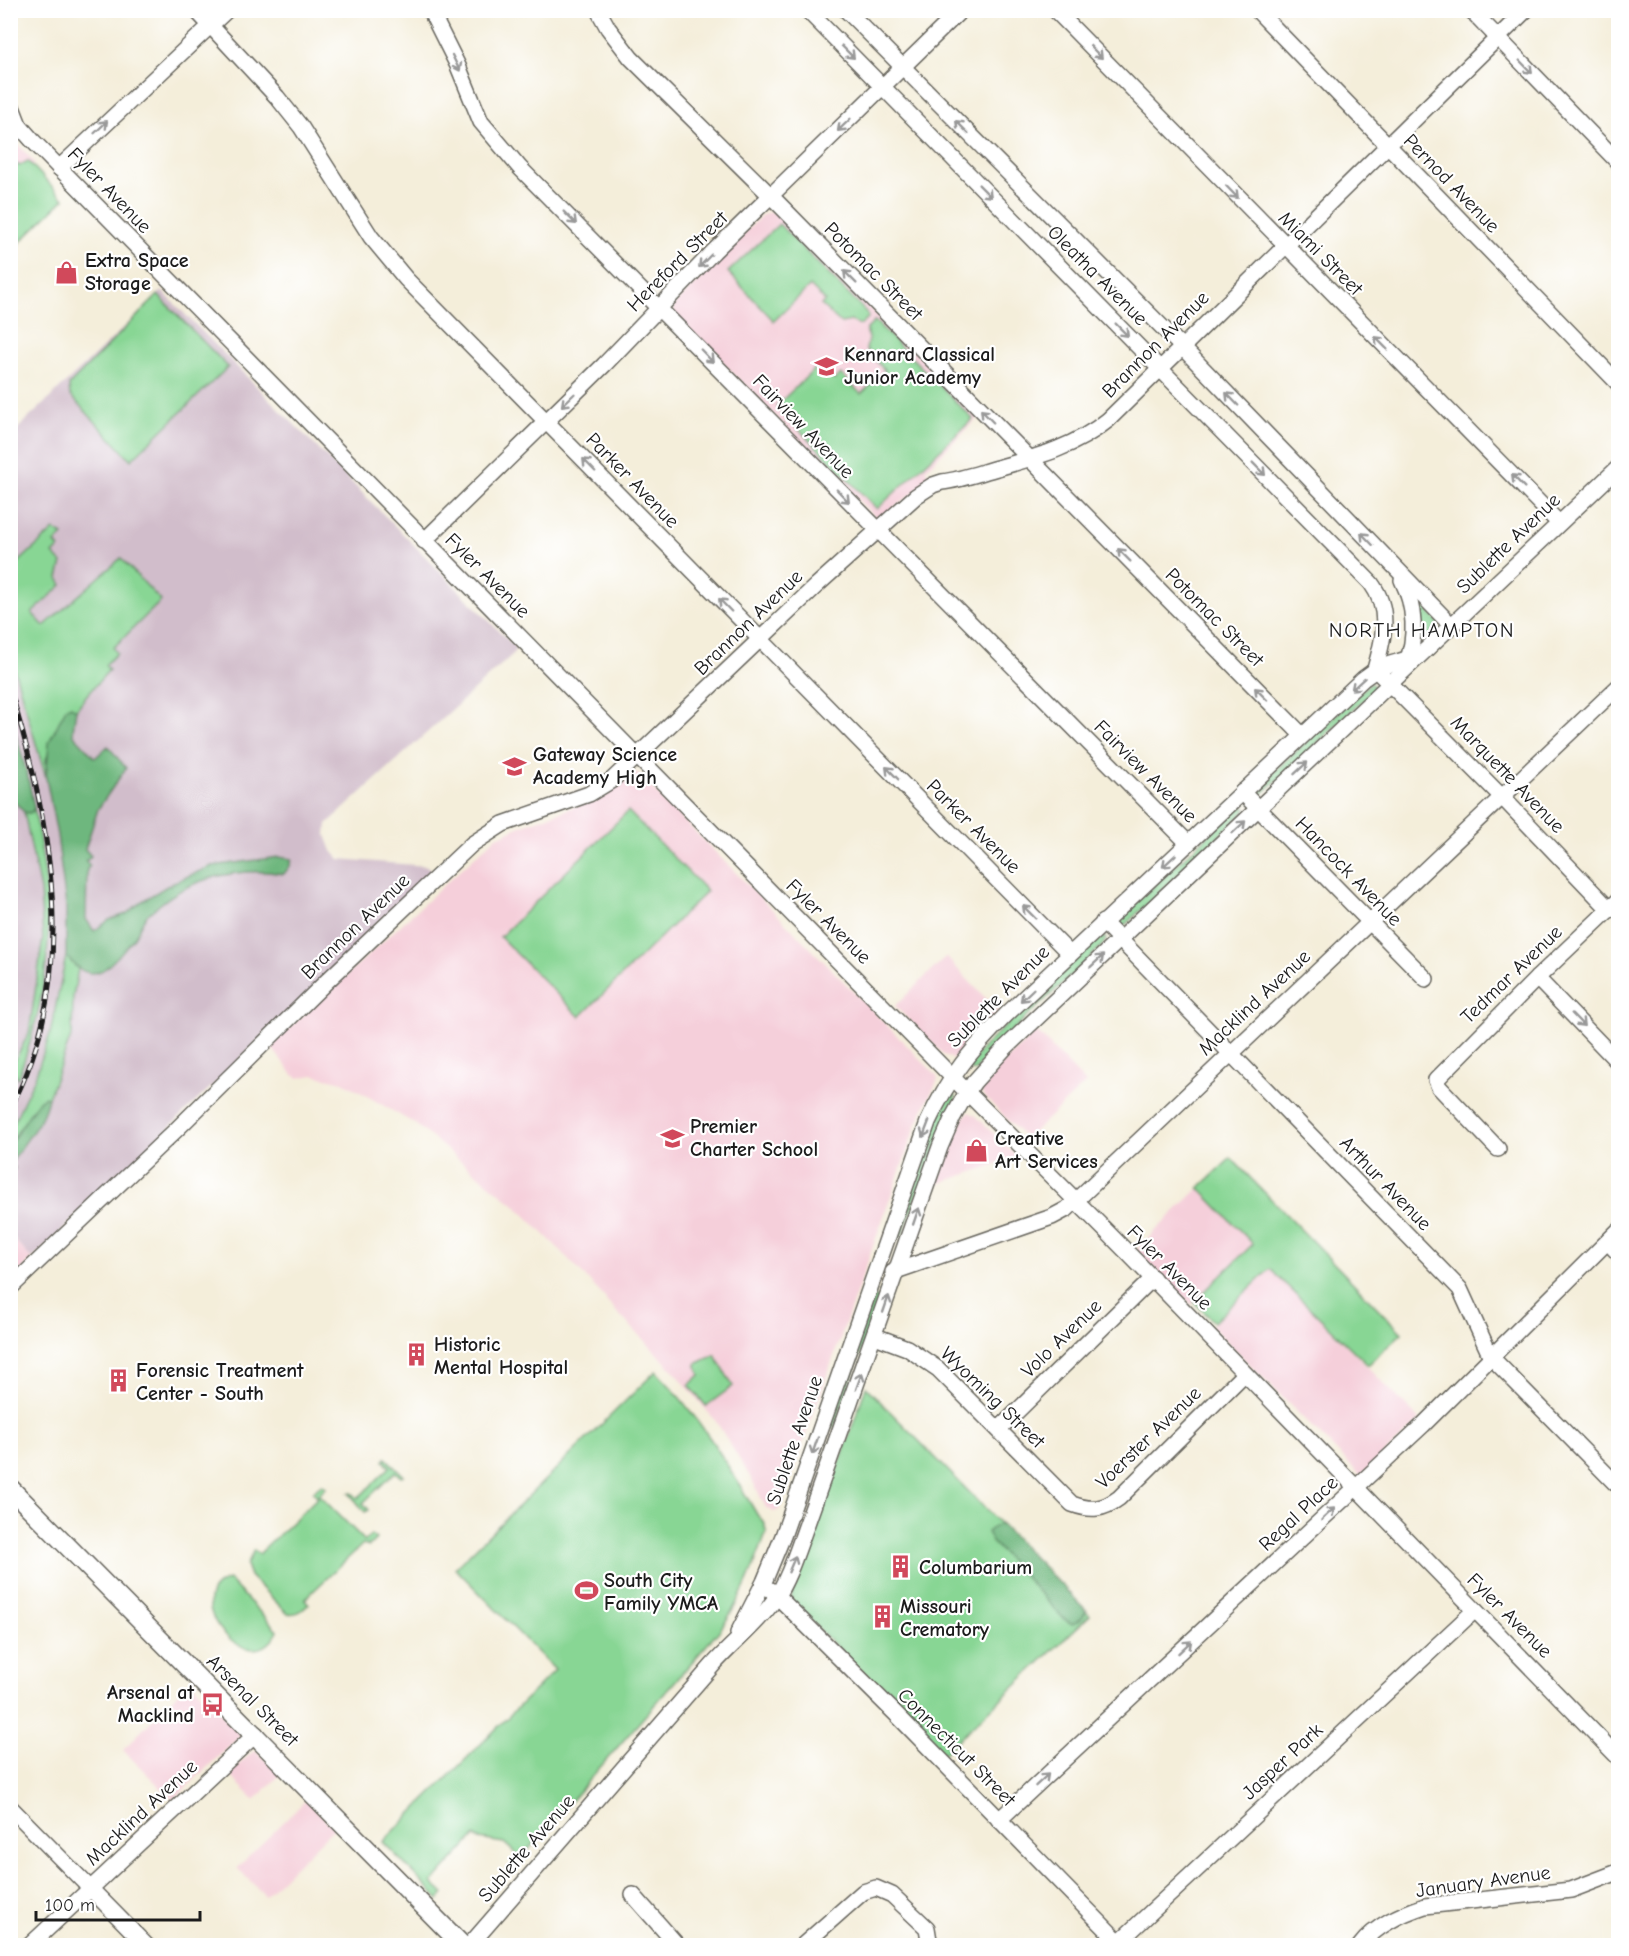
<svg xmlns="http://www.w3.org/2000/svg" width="1629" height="1956" viewBox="0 0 1629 1956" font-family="'Comic Neue',sans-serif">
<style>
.built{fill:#f5cfda}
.industrial{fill:#d1bdcb}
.green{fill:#88d694;stroke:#527958;stroke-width:1.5}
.forest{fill:#6eb77e;stroke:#456a4d;stroke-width:1.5}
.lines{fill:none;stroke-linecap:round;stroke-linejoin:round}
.minor-casing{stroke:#68665e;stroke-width:18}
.major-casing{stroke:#68665e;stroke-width:21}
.minor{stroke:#fff;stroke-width:15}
.major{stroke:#fff;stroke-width:18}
.rail-casing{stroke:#1c1c1c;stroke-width:5}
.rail{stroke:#fff;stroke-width:3;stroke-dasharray:9;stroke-linecap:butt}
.oneway{stroke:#999}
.labels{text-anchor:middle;stroke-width:4.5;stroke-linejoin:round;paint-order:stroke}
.street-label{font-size:20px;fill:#1c1c1c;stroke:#fff}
.poi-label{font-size:20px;font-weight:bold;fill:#1c1c1c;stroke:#fff;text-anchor:start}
.neighbourhood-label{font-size:21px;letter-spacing:1.5px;fill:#1c1c1c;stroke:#fff}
</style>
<rect width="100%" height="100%" fill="#fff"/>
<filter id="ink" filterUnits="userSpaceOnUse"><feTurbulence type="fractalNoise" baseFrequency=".0167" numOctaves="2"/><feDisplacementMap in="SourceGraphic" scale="12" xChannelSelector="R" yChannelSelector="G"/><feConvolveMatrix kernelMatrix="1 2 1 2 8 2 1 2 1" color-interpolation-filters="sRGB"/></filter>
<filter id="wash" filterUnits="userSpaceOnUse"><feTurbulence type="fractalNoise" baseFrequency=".008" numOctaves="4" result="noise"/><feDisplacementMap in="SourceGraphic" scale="24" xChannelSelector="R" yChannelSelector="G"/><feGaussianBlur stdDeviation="1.35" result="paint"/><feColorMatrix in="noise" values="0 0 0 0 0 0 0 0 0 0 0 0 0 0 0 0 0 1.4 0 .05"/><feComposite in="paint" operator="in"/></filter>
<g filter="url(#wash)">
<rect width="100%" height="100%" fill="#f4eeda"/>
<g class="built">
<path d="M11,137L35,163L11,186Z"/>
<path d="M769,212L776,213L979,417L925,470L933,479L879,518L874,516L674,314L673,309L674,305L762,215Z"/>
<path d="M636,772L935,1074L938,1079L917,1123L779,1510L774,1512L766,1508L752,1480L717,1423L674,1371L606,1301V1299L560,1250L515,1205L415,1124L343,1082L313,1075L299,1078L293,1075L272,1048L275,1041L495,838L523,825L602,797Z"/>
<path d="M946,957L998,1011L953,1059L944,1055L895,1006Z"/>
<path d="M1036,1031L1086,1083L1026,1139L982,1094L981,1089L995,1071Z"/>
<path d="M969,1112L976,1116L1017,1157L937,1184L956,1132L964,1117Z"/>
<path d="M1199,1188L1254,1244L1191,1305L1136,1250Z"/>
<path d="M11,1236L32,1259L11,1281Z"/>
<path d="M1270,1268L1420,1420L1361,1476L1211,1326Z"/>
<path d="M190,1681L239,1732L241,1735L173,1800L123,1750Z"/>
<path d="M255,1750L281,1774L255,1800L228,1774Z"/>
<path d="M306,1800L334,1828L265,1896L237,1868Z"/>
</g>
<path class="industrial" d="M162,291L516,648L513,654L327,824L326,835L332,851L339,859L427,866L434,873L32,1259L11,1236V435Z"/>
<g class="green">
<path d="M28,161L64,199L11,251V171L17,164L19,166Z"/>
<path d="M779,224L868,314V318L860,325L851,321L841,323L821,305L825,301L810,286L774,321L728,272Z"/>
<path d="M158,295L228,367L131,460L70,395L69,385Z"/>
<path d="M875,321L973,419L877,509L776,406L819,365L834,380L841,374L861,394L885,371L866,349L869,338L866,330Z"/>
<path d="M54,530L63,535L55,543L59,548L53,554L62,563L58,578L62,585L32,613L44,626L121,558L161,601L113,648L117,653L105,665L109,670L86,696L76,710L71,706L46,759V778L11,658L10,570Z"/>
<path d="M1421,608H1424L1437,620L1439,625L1423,641L1419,635V610Z"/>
<path d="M1370,683L1373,685L1374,690L1260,796H1257L1255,793L1258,787Z"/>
<path d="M1241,805L1246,809L1244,812L1122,928L1116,926L1118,919Z"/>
<path d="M34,807C38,830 42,852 45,875C55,944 42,1013 18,1078L14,1072L11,1071V1068L29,1033L43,938L40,890L24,812L29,813L33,811Z"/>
<path d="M628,811L707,891L580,1017L500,937Z"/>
<path d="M1103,936L1106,939L1102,946L996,1046L975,1071L968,1069L967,1067L984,1046L1099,937Z"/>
<path d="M66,956L78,969L73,997L72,1034L48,1098L44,1097L37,1103L11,1142V1128L35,1077L50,1034Z"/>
<path d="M951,1092L956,1096L955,1100L901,1237L896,1236L931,1129Z"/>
<path d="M1231,1158L1402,1333L1368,1365L1270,1269L1214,1322L1194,1302L1253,1244L1199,1188Z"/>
<path d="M875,1296L879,1299L834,1428L828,1427L873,1297Z"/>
<path d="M715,1355L733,1386L706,1406L689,1385L700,1375L696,1364Z"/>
<path d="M656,1371C698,1414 728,1465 758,1516L765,1523V1529L767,1531C754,1566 742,1600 719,1631L521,1858L504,1843L479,1839L475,1836L432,1883L444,1894L439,1900L383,1842L555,1670L455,1568Z"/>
<path d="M866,1387L1090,1615L943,1754L791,1601L792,1592L805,1562Z"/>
<path d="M386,1458L404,1476L401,1477L395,1472L363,1503L369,1510L365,1512L349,1493H352L358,1498L390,1467L384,1461Z"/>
<path d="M322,1484L326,1487L319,1495L365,1541L371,1535L376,1539L369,1546L363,1544L305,1599L309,1604C302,1611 297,1615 287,1613L250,1576L246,1565L254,1550L259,1554L318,1497L313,1492Z"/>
<path d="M229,1580L278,1631C251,1687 174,1595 229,1580Z"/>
</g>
<g class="forest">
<path d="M71,706L76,710L73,730L74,735L95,758L108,746L126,768L98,809L85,849L91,856L86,861L90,866L87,869L86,919L94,931L109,920L126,914L142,901L172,883L212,866L279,857L292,859L290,866L284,874C241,867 192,877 158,906C153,910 147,914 144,919C140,925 138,933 133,939C127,946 109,968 101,971C85,978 75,966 66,956V906L57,835L46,778L49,742L66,708Z"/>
<path d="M10,714L28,777L34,807L33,811L29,813L24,812L11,798Z"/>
<path d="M44,1097L48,1098C43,1125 23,1141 11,1164L15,1168L11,1172V1142L37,1103Z"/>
<path d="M998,1524H1001L1086,1610C1084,1618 1079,1622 1072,1624L1064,1619L992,1542L987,1532Z"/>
</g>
</g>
<g filter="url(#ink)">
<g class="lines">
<defs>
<g id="minor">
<path d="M196,10L277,97L301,127L371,237L406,279L1070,954"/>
<path d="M430,10L458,66L481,122L520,168L1188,843"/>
<path d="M598,10L608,28L631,58L772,197L1302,735"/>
<path d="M807,10L1371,583C1391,610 1384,638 1375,669L1502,797L1610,910"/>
<path d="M846,10L1182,347L1452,626"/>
<path d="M1055,10L1559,523"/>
<path d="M1257,10L1618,383"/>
<path d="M1471,10L1618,162"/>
<path d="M10,115L32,140C343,457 655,773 965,1090C1029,1155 1095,1218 1158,1284C1311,1442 1465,1599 1618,1757"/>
<path d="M59,168L227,10"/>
<path d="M424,541L604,365L714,251L961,10"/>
<path d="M1402,580C1415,606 1417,638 1406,664"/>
<path d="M1242,792L1426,979"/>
<path d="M1103,922L1460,1289L1491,1357L1618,1486"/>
<path d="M1537,978L1618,1062"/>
<path d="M1498,1149L1439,1087L1436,1080L1537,978L1618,901"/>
<path d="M1608,1242L1618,1253"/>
<path d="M893,1272L1052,1217L1067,1209L1618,687"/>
<path d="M10,1288L177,1129L327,981L472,844L503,824L589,794L612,780L817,585L916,496L933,485L942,482C960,480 979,473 997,468C1037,457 1075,447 1108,420L1526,10"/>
<path d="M875,1336L907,1348L938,1369L1072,1504C1091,1511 1103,1510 1119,1498L1244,1374"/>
<path d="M999,1429L1153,1278"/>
<path d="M771,1590L897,1715L1119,1942L1475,1610"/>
<path d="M738,1633L764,1582L783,1536L928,1122C949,1076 972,1049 1007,1014L1363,679C1385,661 1398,665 1420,653"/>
<path d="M10,1807L147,1946"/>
<path d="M999,1820L1423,1425L1618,1231"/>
<path d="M633,1895L678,1946"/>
<path d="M29,1946L256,1734"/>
<path d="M469,1946L712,1666C732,1643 758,1624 775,1599C788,1579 795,1557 803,1535L940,1147L953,1117L967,1092L974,1082L1005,1048L1618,468"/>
<path d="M802,1946L863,1892L876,1888L892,1895L927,1928L930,1946"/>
<path d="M1360,1946C1376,1925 1401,1914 1425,1906L1571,1890L1618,1872"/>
</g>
<g id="major">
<path d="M10,106L17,124"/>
<path d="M10,1488L463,1946"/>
</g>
</defs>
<use href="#minor" class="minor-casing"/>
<use href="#major" class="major-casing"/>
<use href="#minor" class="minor"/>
<use href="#major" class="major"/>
<defs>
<path id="rail" d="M10,689C52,825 81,977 10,1109"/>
</defs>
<use href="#rail" class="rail-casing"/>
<use href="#rail" class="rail"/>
</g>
<defs><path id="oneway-shaft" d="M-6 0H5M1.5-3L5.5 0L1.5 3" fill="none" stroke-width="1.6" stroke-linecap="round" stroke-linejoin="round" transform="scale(1.5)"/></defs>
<g class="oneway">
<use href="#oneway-shaft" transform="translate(848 52) rotate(45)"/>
<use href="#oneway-shaft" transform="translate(1096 52) rotate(46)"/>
<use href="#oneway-shaft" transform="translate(456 63) rotate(64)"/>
<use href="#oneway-shaft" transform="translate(1526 67) rotate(46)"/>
<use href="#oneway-shaft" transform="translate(844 125) rotate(136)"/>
<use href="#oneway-shaft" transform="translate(101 127) rotate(-44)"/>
<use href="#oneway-shaft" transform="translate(962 127) rotate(-135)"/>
<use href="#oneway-shaft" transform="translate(985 191) rotate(45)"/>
<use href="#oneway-shaft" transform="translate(1232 192) rotate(46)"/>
<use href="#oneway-shaft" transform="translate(570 218) rotate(45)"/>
<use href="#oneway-shaft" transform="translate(705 261) rotate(134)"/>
<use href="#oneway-shaft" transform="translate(850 277) rotate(-135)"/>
<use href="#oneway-shaft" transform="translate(1122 330) rotate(45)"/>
<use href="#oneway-shaft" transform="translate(1381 343) rotate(-135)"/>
<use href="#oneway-shaft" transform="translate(707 356) rotate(46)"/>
<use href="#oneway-shaft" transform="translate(1232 399) rotate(-134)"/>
<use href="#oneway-shaft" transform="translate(568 400) rotate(136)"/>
<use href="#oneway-shaft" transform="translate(987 416) rotate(-134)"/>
<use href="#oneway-shaft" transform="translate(589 465) rotate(-134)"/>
<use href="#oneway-shaft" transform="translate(1259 469) rotate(45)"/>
<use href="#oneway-shaft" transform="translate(1518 481) rotate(-135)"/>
<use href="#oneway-shaft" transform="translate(843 496) rotate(46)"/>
<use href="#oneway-shaft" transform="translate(1367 539) rotate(-134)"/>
<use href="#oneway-shaft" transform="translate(1124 555) rotate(-135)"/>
<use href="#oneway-shaft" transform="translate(725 605) rotate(-134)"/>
<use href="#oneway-shaft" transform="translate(1358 684) rotate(138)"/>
<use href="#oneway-shaft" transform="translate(1261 694) rotate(-135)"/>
<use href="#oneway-shaft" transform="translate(1301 768) rotate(-43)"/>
<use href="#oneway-shaft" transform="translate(892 773) rotate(-135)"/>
<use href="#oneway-shaft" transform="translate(1239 827) rotate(-43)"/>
<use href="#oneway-shaft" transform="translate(1169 861) rotate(137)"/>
<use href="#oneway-shaft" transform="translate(1029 912) rotate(-135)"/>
<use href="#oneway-shaft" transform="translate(1097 961) rotate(-43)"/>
<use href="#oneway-shaft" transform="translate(1027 995) rotate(136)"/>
<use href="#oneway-shaft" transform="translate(1578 1020) rotate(46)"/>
<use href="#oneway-shaft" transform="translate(926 1129) rotate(111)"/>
<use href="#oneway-shaft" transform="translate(916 1216) rotate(-71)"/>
<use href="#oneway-shaft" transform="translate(886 1304) rotate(-71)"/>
<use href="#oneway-shaft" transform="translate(859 1381) rotate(-70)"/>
<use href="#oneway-shaft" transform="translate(815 1446) rotate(109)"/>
<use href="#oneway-shaft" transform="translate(1328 1514) rotate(-43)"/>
<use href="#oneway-shaft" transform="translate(792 1564) rotate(-67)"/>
<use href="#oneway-shaft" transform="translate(1185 1647) rotate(-43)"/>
<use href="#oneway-shaft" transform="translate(1042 1780) rotate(-43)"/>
</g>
</g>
<defs>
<symbol id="shop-bare" viewBox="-9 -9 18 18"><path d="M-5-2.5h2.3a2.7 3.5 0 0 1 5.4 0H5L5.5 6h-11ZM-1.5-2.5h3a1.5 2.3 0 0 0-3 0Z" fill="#d1495b" stroke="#fff" stroke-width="2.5" paint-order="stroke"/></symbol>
<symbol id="school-bare" viewBox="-9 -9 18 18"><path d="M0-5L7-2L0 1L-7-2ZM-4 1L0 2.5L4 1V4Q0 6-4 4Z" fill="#d1495b" stroke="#fff" stroke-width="2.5" paint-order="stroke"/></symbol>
<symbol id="building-bare" viewBox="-9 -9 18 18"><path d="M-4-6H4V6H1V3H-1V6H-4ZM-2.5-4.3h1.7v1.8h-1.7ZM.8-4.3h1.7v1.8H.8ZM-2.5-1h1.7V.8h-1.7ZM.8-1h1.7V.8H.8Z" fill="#d1495b" stroke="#fff" stroke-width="2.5" paint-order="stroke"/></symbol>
<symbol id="stadium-bare" viewBox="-9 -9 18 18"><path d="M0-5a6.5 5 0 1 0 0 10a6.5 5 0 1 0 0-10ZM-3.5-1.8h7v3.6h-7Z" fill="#d1495b" stroke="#fff" stroke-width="2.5" paint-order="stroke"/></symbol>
<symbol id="bus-bare" viewBox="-9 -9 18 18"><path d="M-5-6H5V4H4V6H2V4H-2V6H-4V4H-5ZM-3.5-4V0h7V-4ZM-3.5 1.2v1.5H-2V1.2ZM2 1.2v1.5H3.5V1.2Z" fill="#d1495b" stroke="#fff" stroke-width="2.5" paint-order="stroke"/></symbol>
</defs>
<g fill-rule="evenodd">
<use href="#shop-bare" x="50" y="256" width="33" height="33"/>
<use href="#school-bare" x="810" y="350" width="33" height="33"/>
<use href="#school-bare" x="498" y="750" width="33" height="33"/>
<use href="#school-bare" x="656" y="1122" width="33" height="33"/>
<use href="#shop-bare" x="960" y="1134" width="33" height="33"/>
<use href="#building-bare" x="400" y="1338" width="33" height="33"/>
<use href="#building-bare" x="102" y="1364" width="33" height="33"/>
<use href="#building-bare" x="884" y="1550" width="33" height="33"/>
<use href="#stadium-bare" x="570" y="1574" width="33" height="33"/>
<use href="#building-bare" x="866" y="1600" width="33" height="33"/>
<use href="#bus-bare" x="196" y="1688" width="33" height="33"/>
</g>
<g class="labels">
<g class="street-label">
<text transform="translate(1452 183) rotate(46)" y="7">Pernod Avenue</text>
<text transform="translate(110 190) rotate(46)" y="7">Fyler Avenue</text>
<text transform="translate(1321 253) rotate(45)" y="7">Miami Street</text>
<text transform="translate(677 261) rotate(-45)" y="7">Hereford Street</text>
<text transform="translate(874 271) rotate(45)" y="7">Potomac Street</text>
<text transform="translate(1098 275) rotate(45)" y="7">Oleatha Avenue</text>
<text transform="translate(1155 344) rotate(-45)" y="7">Brannon Avenue</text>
<text transform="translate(804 426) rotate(46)" y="7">Fairview Avenue</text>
<text transform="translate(633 480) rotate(46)" y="7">Parker Avenue</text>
<text transform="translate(1508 543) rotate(-44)" y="7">Sublette Avenue</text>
<text transform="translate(488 575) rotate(45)" y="7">Fyler Avenue</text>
<text transform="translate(1215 617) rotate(45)" y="7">Potomac Street</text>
<text transform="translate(748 622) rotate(-44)" y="7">Brannon Avenue</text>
<text transform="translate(1146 771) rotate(45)" y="7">Fairview Avenue</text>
<text transform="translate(1508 774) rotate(46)" y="7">Marquette Avenue</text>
<text transform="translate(974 826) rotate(45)" y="7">Parker Avenue</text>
<text transform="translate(1349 871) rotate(46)" y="7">Hancock Avenue</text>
<text transform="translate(829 921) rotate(45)" y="7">Fyler Avenue</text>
<text transform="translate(355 926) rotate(-44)" y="7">Brannon Avenue</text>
<text transform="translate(1511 974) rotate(-44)" y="7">Tedmar Avenue</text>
<text transform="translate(998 996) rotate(-45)" y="7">Sublette Avenue</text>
<text transform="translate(1254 1002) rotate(-43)" y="7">Macklind Avenue</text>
<text transform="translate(1386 1183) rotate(46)" y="7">Arthur Avenue</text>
<text transform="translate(1170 1267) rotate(45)" y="7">Fyler Avenue</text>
<text transform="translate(1061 1338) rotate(-44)" y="7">Volo Avenue</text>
<text transform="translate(993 1397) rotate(44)" y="7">Wyoming Street</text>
<text transform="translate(1148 1437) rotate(-44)" y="7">Voerster Avenue</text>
<text transform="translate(794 1440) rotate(-71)" y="7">Sublette Avenue</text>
<text transform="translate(1298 1513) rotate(-43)" y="7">Regal Place</text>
<text transform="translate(1510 1615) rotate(45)" y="7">Fyler Avenue</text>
<text transform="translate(253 1700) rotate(45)" y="7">Arsenal Street</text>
<text transform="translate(957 1747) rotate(45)" y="7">Connecticut Street</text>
<text transform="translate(1282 1761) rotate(-43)" y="7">Jasper Park</text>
<text transform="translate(141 1812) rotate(-43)" y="7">Macklind Avenue</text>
<text transform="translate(526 1848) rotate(-49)" y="7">Sublette Avenue</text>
<text transform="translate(1483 1881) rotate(-8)" y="7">January Avenue</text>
</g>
<g class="poi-label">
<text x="85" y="267">Extra Space<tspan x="85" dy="23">Storage</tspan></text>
<text x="844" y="361">Kennard Classical<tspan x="844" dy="23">Junior Academy</tspan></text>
<text x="533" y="761">Gateway Science<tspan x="533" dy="23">Academy High</tspan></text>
<text x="690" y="1133">Premier<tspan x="690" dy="23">Charter School</tspan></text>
<text x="995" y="1145">Creative<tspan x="995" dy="23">Art Services</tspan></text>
<text x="434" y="1351">Historic<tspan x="434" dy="23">Mental Hospital</tspan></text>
<text x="136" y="1377">Forensic Treatment<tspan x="136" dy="23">Center - South</tspan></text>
<text x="919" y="1574">Columbarium</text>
<text x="604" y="1587">South City<tspan x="604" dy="23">Family YMCA</tspan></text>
<text x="900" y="1613">Missouri<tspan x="900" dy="23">Crematory</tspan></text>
<text x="194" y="1699" text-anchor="end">Arsenal at<tspan x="194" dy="23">Macklind</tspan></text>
</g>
<g class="neighbourhood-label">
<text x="1422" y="637">NORTH HAMPTON</text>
</g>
</g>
<rect width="1629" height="1956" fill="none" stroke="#fff" stroke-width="36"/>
<path d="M36 1911v9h164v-9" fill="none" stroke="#1c1c1c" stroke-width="3"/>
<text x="45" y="1911" font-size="18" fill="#1c1c1c" stroke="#ffffff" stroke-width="4.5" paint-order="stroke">100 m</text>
</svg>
